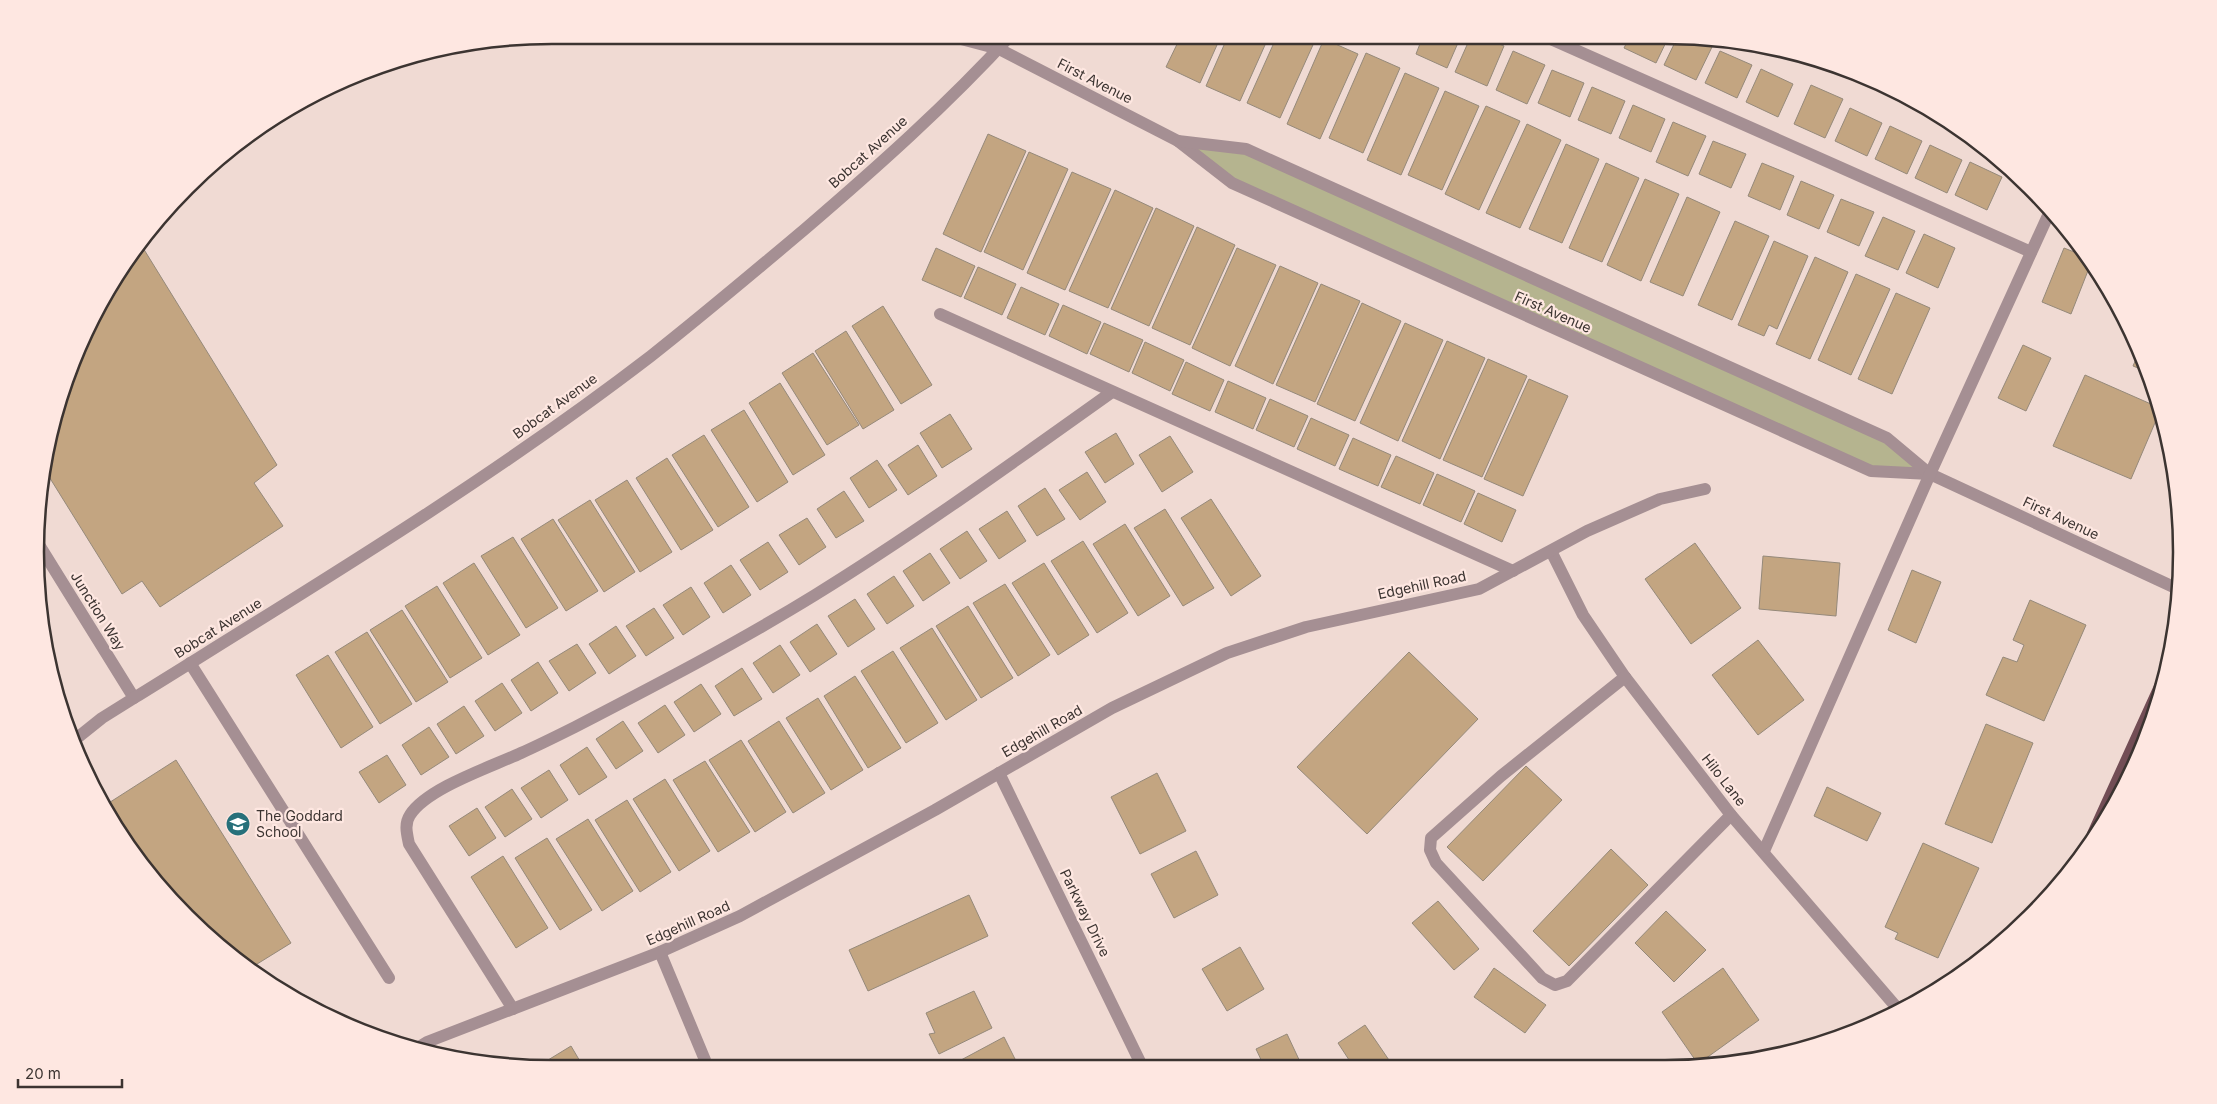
<svg xmlns="http://www.w3.org/2000/svg" width="2217" height="1104" viewBox="0 0 2217 1104" font-family="Inter,sans-serif">
<style>
.grass{fill:#b5b48f}
.building{fill:#c3a581;stroke:#95897a}
.lines{fill:none;stroke-linecap:round;stroke-linejoin:round}
.minor{stroke:#a58f93;stroke-width:12}
.major{stroke:#724d55;stroke-width:12}
.labels{text-anchor:middle;stroke-width:4.5;stroke-linejoin:round;paint-order:stroke}
.street-label{font-size:14px;fill:#3c3431;stroke:#fee7e1}
.poi-label{font-size:14px;fill:#3c3431;stroke:#fee7e1;text-anchor:start}
.rim{fill:none;stroke:#3c3431;stroke-width:2.5}
</style>
<rect width="100%" height="100%" fill="#f0dad3"/>
<path class="grass" d="M1178,141L1246,149L1887,438L1930,474L1871,471L1232,183Z"/>
<g class="building">
<path d="M1181,36H1221L1200,83L1166,67Z"/>
<path d="M1228,36H1269L1240,101L1206,86Z"/>
<path d="M1277,36H1317L1280,118L1247,103Z"/>
<path d="M1392,36H1413L1410,44Z"/>
<path d="M1423,36H1461L1447,68L1416,54Z"/>
<path d="M1471,36H1480L1504,46L1487,86L1455,72Z"/>
<path d="M1599,36H1620L1617,44Z"/>
<path d="M1630,36H1669L1656,63L1624,48Z"/>
<path d="M1678,36H1688L1712,47L1696,80L1664,65Z"/>
<path d="M1324,39L1358,54L1320,139L1287,124Z"/>
<path d="M1777,49L1799,53L1808,56L1805,61Z"/>
<path d="M1513,51L1545,65L1527,104L1496,90Z"/>
<path d="M1720,51L1752,65L1737,98L1705,83Z"/>
<path d="M1366,53L1400,68L1363,153L1329,138Z"/>
<path d="M1820,61L1855,74L1852,80L1818,65Z"/>
<path d="M1761,69L1793,84L1778,117L1746,102Z"/>
<path d="M1552,70L1584,83L1570,117L1538,103Z"/>
<path d="M1405,73L1439,88L1401,175L1367,160Z"/>
<path d="M1864,77L1898,91L1895,97L1862,82Z"/>
<path d="M1811,85L1843,99L1825,138L1794,124Z"/>
<path d="M1592,87L1625,101L1611,134L1578,120Z"/>
<path d="M1445,91L1479,106L1442,190L1408,175Z"/>
<path d="M1903,94L1935,114L1901,99Z"/>
<path d="M1633,105L1665,119L1651,152L1619,138Z"/>
<path d="M1486,106L1520,121L1479,210L1445,194Z"/>
<path d="M1850,108L1882,123L1867,156L1835,141Z"/>
<path d="M1673,122L1706,136L1688,176L1656,162Z"/>
<path d="M1527,124L1561,140L1520,228L1486,213Z"/>
<path d="M1890,126L1922,141L1907,174L1875,159Z"/>
<path d="M988,134L1026,151L981,252L943,234Z"/>
<path d="M1713,141L1746,154L1731,188L1699,174Z"/>
<path d="M1566,144L1599,159L1562,243L1529,229Z"/>
<path d="M1930,145L1962,160L1947,193L1915,178Z"/>
<path d="M1029,152L1068,169L1023,270L984,252Z"/>
<path d="M1970,162L2002,177L1987,210L1955,195Z"/>
<path d="M1606,163L1639,178L1602,262L1569,248Z"/>
<path d="M1762,163L1794,176L1780,210L1748,196Z"/>
<path d="M1072,172L1111,189L1065,290L1027,273Z"/>
<path d="M1645,179L1679,194L1641,281L1607,265Z"/>
<path d="M1801,181L1834,195L1819,229L1787,215Z"/>
<path d="M1115,190L1153,208L1108,308L1069,291Z"/>
<path d="M1687,197L1720,212L1683,296L1650,282Z"/>
<path d="M1841,199L1874,212L1859,246L1827,232Z"/>
<path d="M1156,208L1194,226L1149,326L1111,309Z"/>
<path d="M1883,217L1915,231L1898,270L1865,256Z"/>
<path d="M1735,221L1769,236L1732,320L1698,305Z"/>
<path d="M1197,227L1235,245L1190,345L1152,328Z"/>
<path d="M1924,234L1955,248L1938,288L1906,273Z"/>
<path d="M1774,241L1808,256L1777,329L1769,325L1764,336L1738,325Z"/>
<path d="M140,243L277,465L254,483L283,526L160,607L142,581L122,594L43,467L45,451L74,354L104,293Z"/>
<path d="M936,248L975,266L961,297L922,280Z"/>
<path d="M1237,248L1276,265L1230,366L1192,348Z"/>
<path d="M2064,248L2087,257L2091,263L2071,314L2042,302Z"/>
<path d="M1815,257L1848,272L1810,359L1776,344Z"/>
<path d="M1280,266L1318,283L1273,384L1235,366Z"/>
<path d="M978,267L1016,284L1002,315L964,298Z"/>
<path d="M1856,274L1890,289L1851,375L1818,360Z"/>
<path d="M1321,284L1360,301L1315,402L1276,385Z"/>
<path d="M1021,287L1059,304L1045,335L1007,318Z"/>
<path d="M1896,293L1930,308L1892,394L1858,379Z"/>
<path d="M1362,303L1401,321L1355,421L1317,404Z"/>
<path d="M1063,305L1101,322L1087,354L1049,336Z"/>
<path d="M883,306L932,385L901,404L852,326Z"/>
<path d="M1104,323L1143,340L1129,372L1090,354Z"/>
<path d="M1405,323L1443,340L1398,441L1360,423Z"/>
<path d="M846,331L894,410L863,429L815,351Z"/>
<path d="M1447,341L1485,358L1440,459L1402,441Z"/>
<path d="M1145,342L1184,360L1170,391L1132,373Z"/>
<path d="M2023,345L2051,358L2026,411L1998,398Z"/>
<path d="M2139,352L2148,372L2133,366Z"/>
<path d="M813,353L859,425L827,445L782,373Z"/>
<path d="M1488,359L1527,376L1482,477L1443,460Z"/>
<path d="M1186,362L1224,380L1210,411L1172,394Z"/>
<path d="M2085,375L2160,408V411L2131,479L2053,446Z"/>
<path d="M1529,379L1568,396L1523,496L1484,479Z"/>
<path d="M1228,381L1266,398L1253,429L1215,412Z"/>
<path d="M780,383L825,455L793,475L749,403Z"/>
<path d="M1270,399L1308,416L1294,447L1256,430Z"/>
<path d="M744,410L788,482L757,502L711,430Z"/>
<path d="M950,414L972,449L942,468L920,433Z"/>
<path d="M1311,418L1349,435L1335,466L1297,449Z"/>
<path d="M1116,433L1134,464L1105,483L1085,452Z"/>
<path d="M704,435L749,507L718,527L672,455Z"/>
<path d="M1170,436L1193,472L1162,492L1139,455Z"/>
<path d="M1353,438L1391,455L1378,486L1339,469Z"/>
<path d="M918,445L937,476L908,495L888,465Z"/>
<path d="M1396,456L1434,473L1420,504L1381,487Z"/>
<path d="M667,458L713,530L681,550L636,478Z"/>
<path d="M877,460L897,490L869,508L850,478Z"/>
<path d="M1087,472L1106,502L1080,520L1059,490Z"/>
<path d="M1437,474L1475,491L1461,522L1423,505Z"/>
<path d="M627,480L672,552L640,572L595,500Z"/>
<path d="M1045,488L1065,519L1037,536L1018,506Z"/>
<path d="M844,491L864,521L836,538L817,509Z"/>
<path d="M1478,493L1516,510L1502,542L1464,524Z"/>
<path d="M1211,499L1261,576L1231,596L1181,518Z"/>
<path d="M590,500L635,572L604,592L558,520Z"/>
<path d="M1165,509L1214,588L1183,606L1134,528Z"/>
<path d="M1007,511L1026,541L999,559L979,529Z"/>
<path d="M807,518L826,547L799,565L779,535Z"/>
<path d="M553,519L598,591L566,611L521,539Z"/>
<path d="M1125,524L1170,596L1138,616L1093,544Z"/>
<path d="M967,531L987,561L960,579L940,549Z"/>
<path d="M513,537L558,608L526,628L481,556Z"/>
<path d="M1083,541L1128,613L1097,633L1051,561Z"/>
<path d="M768,542L788,572L760,590L740,560Z"/>
<path d="M1695,543L1741,608L1691,644L1645,579Z"/>
<path d="M930,553L950,583L923,601L903,571Z"/>
<path d="M1763,556L1840,563L1836,616L1759,609Z"/>
<path d="M474,563L520,635L488,655L443,583Z"/>
<path d="M1044,563L1089,635L1058,655L1012,583Z"/>
<path d="M731,565L751,595L723,613L704,583Z"/>
<path d="M1912,570L1941,582L1916,643L1888,630Z"/>
<path d="M894,576L914,606L887,624L867,594Z"/>
<path d="M1005,584L1050,655L1018,676L973,603Z"/>
<path d="M437,586L482,658L450,678L405,606Z"/>
<path d="M691,587L710,617L683,635L663,605Z"/>
<path d="M855,599L875,629L848,647L828,616Z"/>
<path d="M2030,600L2086,625L2044,721L1986,695L2003,657L2017,662L2024,645L2013,640Z"/>
<path d="M968,606L1013,678L981,698L936,626Z"/>
<path d="M654,608L674,638L646,656L626,626Z"/>
<path d="M402,610L448,682L416,702L370,630Z"/>
<path d="M817,624L837,654L810,672L790,642Z"/>
<path d="M616,626L636,656L609,674L589,644Z"/>
<path d="M932,628L977,700L946,720L900,648Z"/>
<path d="M367,632L412,704L380,724L335,652Z"/>
<path d="M1758,640L1804,700L1758,735L1712,675Z"/>
<path d="M577,644L596,673L569,691L549,661Z"/>
<path d="M780,645L800,675L773,693L753,663Z"/>
<path d="M893,651L938,723L906,743L861,671Z"/>
<path d="M1409,652L1478,719L1367,834L1297,767Z"/>
<path d="M328,655L373,727L341,748L296,675Z"/>
<path d="M538,662L558,693L531,711L511,680Z"/>
<path d="M742,668L762,699L734,716L715,686Z"/>
<path d="M855,676L901,748L868,768L824,696Z"/>
<path d="M502,683L522,713L495,731L475,701Z"/>
<path d="M701,684L721,714L694,732L674,702Z"/>
<path d="M818,698L863,770L831,790L786,718Z"/>
<path d="M665,705L685,735L658,753L638,723Z"/>
<path d="M464,706L484,736L456,754L437,724Z"/>
<path d="M623,721L643,751L616,769L596,739Z"/>
<path d="M779,721L825,793L793,813L748,741Z"/>
<path d="M1986,724L2033,743L1992,843L1945,824Z"/>
<path d="M429,727L449,757L421,775L402,745Z"/>
<path d="M741,740L786,812L755,832L709,760Z"/>
<path d="M587,747L607,777L579,795L560,765Z"/>
<path d="M387,755L406,785L379,803L359,772Z"/>
<path d="M176,760L291,943L249,969L187,918L142,866L104,806Z"/>
<path d="M705,761L750,832L718,852L673,780Z"/>
<path d="M1526,766L1562,800L1483,881L1447,847Z"/>
<path d="M549,770L568,800L541,818L521,788Z"/>
<path d="M1157,773L1186,831L1140,854L1111,797Z"/>
<path d="M665,779L710,851L679,871L633,799Z"/>
<path d="M1827,787L1881,813L1867,841L1814,816Z"/>
<path d="M512,789L532,819L505,837L485,807Z"/>
<path d="M627,800L671,872L640,892L595,820Z"/>
<path d="M477,808L496,838L469,856L449,826Z"/>
<path d="M588,819L633,891L602,911L556,839Z"/>
<path d="M547,838L592,910L560,930L515,858Z"/>
<path d="M1923,843L1979,868L1938,958L1895,939L1898,933L1885,927Z"/>
<path d="M1611,849L1648,885L1569,966L1533,931Z"/>
<path d="M1196,851L1218,895L1174,918L1151,874Z"/>
<path d="M503,856L548,928L516,948L471,877Z"/>
<path d="M969,895L988,936L868,991L849,950Z"/>
<path d="M1438,901L1479,949L1454,970L1412,923Z"/>
<path d="M1666,911L1706,950L1674,982L1635,943Z"/>
<path d="M1240,947L1264,989L1227,1011L1202,969Z"/>
<path d="M1494,968L1546,1005L1525,1033L1474,997Z"/>
<path d="M1723,968L1759,1020L1698,1064L1662,1012Z"/>
<path d="M974,991L992,1028L939,1054L929,1034L935,1033L926,1013Z"/>
<path d="M1365,1025L1391,1063L1387,1066H1353L1338,1043Z"/>
<path d="M1287,1034L1302,1066H1264L1256,1049Z"/>
<path d="M1004,1037L1019,1067H948Z"/>
<path d="M571,1046L584,1068H535Z"/>
</g>
<g class="lines">
<g class="minor">
<path d="M946,35L999,49L1178,141L1232,183L1871,471L1930,474"/>
<path d="M1544,36L2031,252"/>
<path d="M1178,141L1246,149L1887,438L1930,474L2180,590"/>
<path d="M940,314L1513,571"/>
<path d="M36,540L134,698"/>
<path d="M1551,551L1583,615L1625,677L1731,815L1898,1009"/>
<path d="M190,663L389,978"/>
<path d="M1625,677L1501,776L1431,838L1430,850L1436,863L1542,978L1555,985L1567,981L1731,815"/>
<path d="M72,742L102,718L134,698C309,589 487,482 651,356C703,315 754,272 805,229C876,168 947,105 1011,35"/>
<path d="M999,773L1142,1066"/>
<path d="M1764,851L1930,474L2051,209"/>
<path d="M660,952L705,1060"/>
<path d="M513,1009L409,844C407,834 404,824 410,815C427,788 491,767 521,753C539,745 557,736 575,727C656,685 737,643 815,595C917,532 1015,461 1112,392"/>
<path d="M414,1050L427,1042L660,952L740,916L935,810L1112,708L1227,653L1306,627L1479,589L1587,531L1660,499L1705,489"/>
</g>
<path class="major" d="M2093,834L2167,671"/>
</g>
<defs>
<symbol id="school-disc" viewBox="-11 -11 22 22"><circle r="9.5" fill="#27707a" stroke="#fee7e1"/><path d="M0-5L7-2L0 1L-7-2ZM-4 1L0 2.5L4 1V4Q0 6-4 4Z" fill="#fff"/></symbol>
</defs>
<g fill-rule="evenodd">
<use href="#school-disc" x="224" y="810" width="28" height="28"/>
</g>
<g class="labels">
<g class="street-label">
<text transform="translate(1095 81) rotate(27)" y="5">First Avenue</text>
<text transform="translate(868 152) rotate(-42)" y="5">Bobcat Avenue</text>
<text transform="translate(1553 312) rotate(24)" y="5">First Avenue</text>
<text transform="translate(555 406) rotate(-36)" y="5">Bobcat Avenue</text>
<text transform="translate(2061 518) rotate(25)" y="5">First Avenue</text>
<text transform="translate(1422 585) rotate(-12)" y="5">Edgehill Road</text>
<text transform="translate(98 611) rotate(58)" y="5">Junction Way</text>
<text transform="translate(218 628) rotate(-32)" y="5">Bobcat Avenue</text>
<text transform="translate(1042 731) rotate(-30)" y="5">Edgehill Road</text>
<text transform="translate(1724 780) rotate(52)" y="5">Hilo Lane</text>
<text transform="translate(1085 913) rotate(64)" y="5">Parkway Drive</text>
<text transform="translate(688 923) rotate(-24)" y="5">Edgehill Road</text>
</g>
<g class="poi-label">
<text x="256" y="821">The Goddard<tspan x="256" dy="16">School</tspan></text>
</g>
</g>
<path d="M0 0H2217V1104H0ZM552 44H1665A508 508 0 0 1 2173 552V552A508 508 0 0 1 1665 1060H552A508 508 0 0 1 44 552V552A508 508 0 0 1 552 44Z" fill="#fee7e1" fill-rule="evenodd"/>
<path class="rim" d="M552 44H1665A508 508 0 0 1 2173 552V552A508 508 0 0 1 1665 1060H552A508 508 0 0 1 44 552V552A508 508 0 0 1 552 44Z"/>
<path d="M18 1079v8h104v-8" fill="none" stroke="#3c3431" stroke-width="2.5"/>
<text x="25" y="1079" font-size="15" fill="#3c3431" stroke="#fee7e1" stroke-width="4" paint-order="stroke">20 m</text>
</svg>
